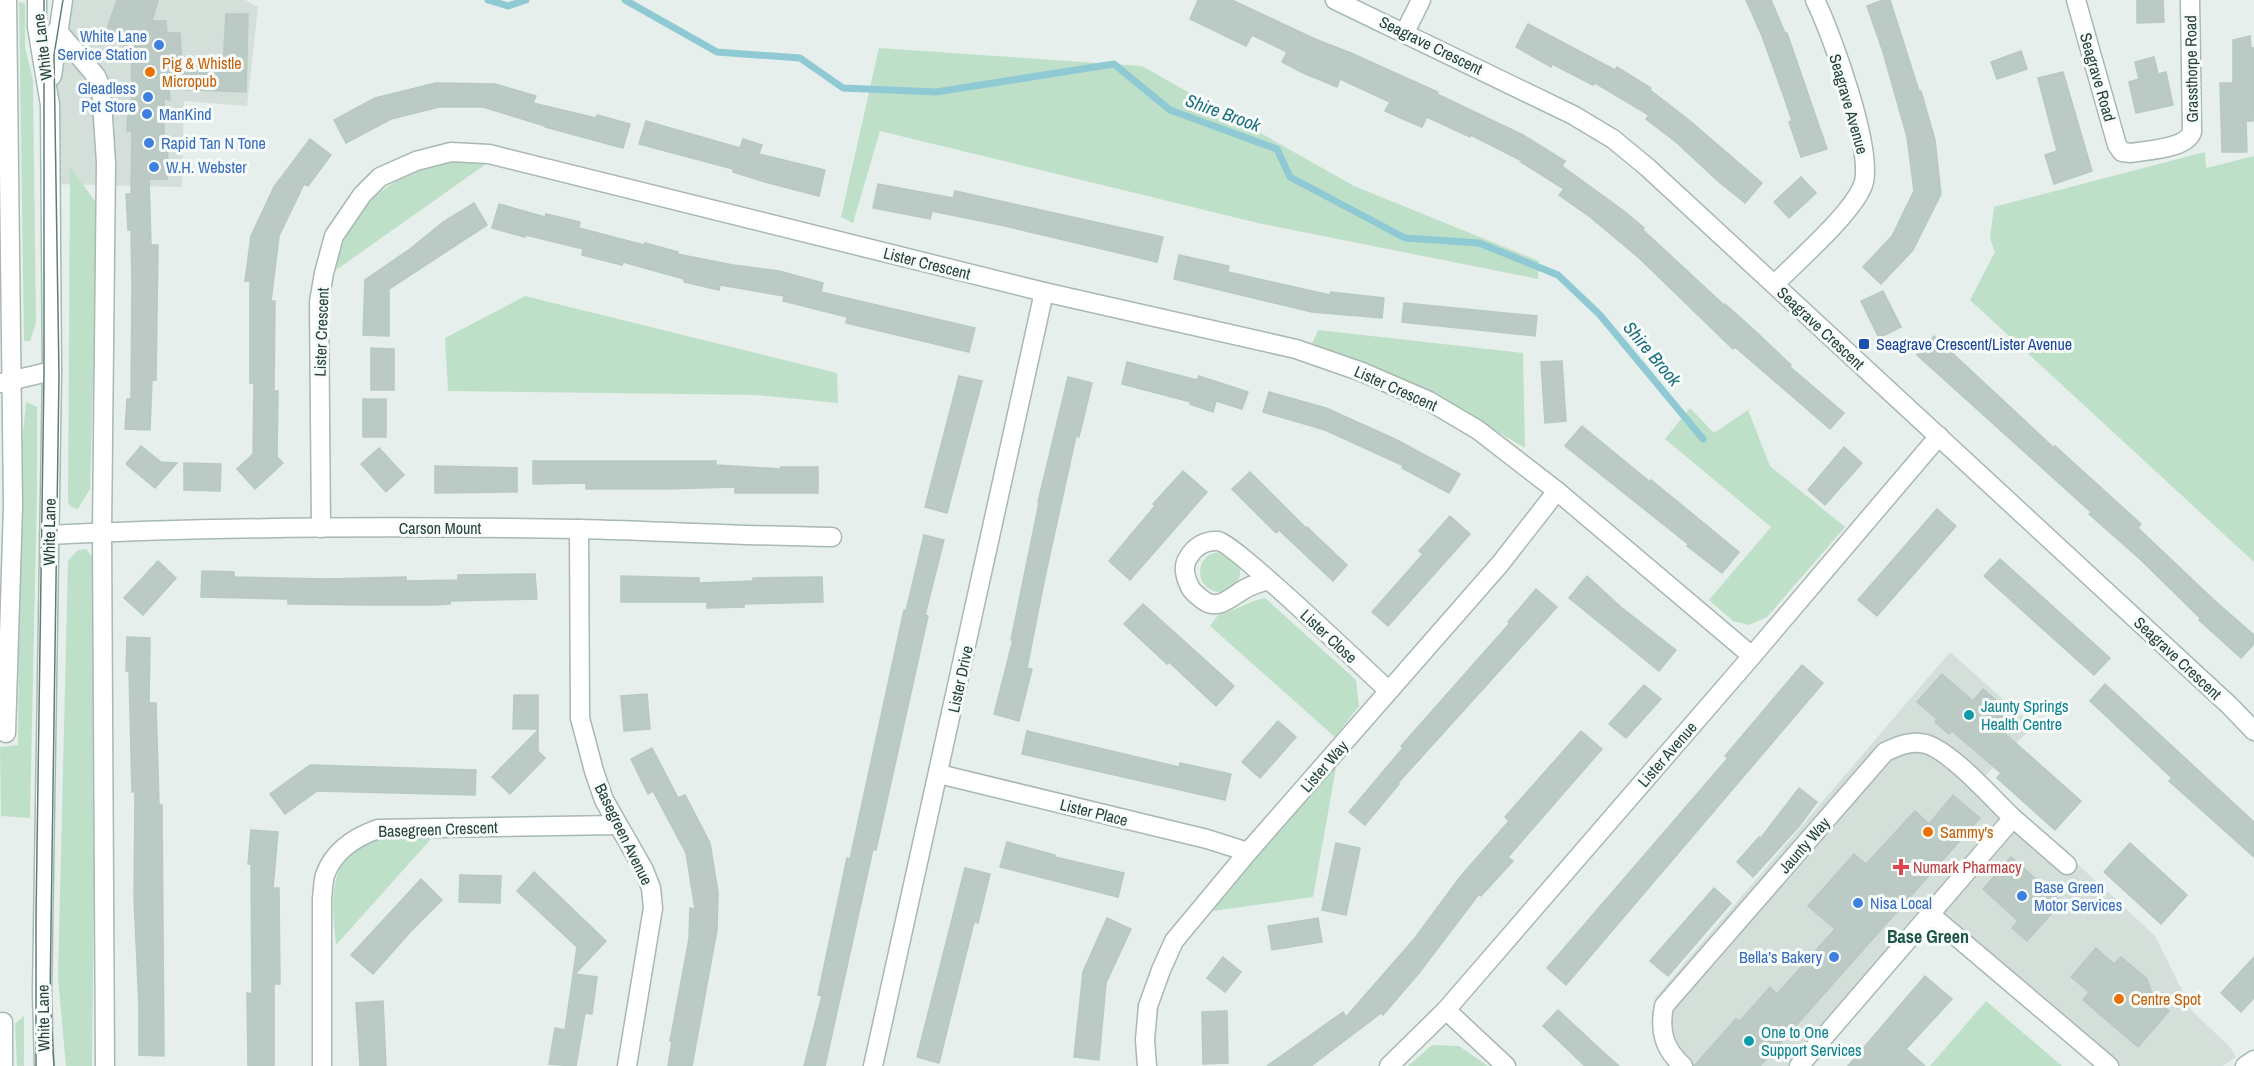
<svg xmlns="http://www.w3.org/2000/svg" width="2254" height="1066" viewBox="0 0 2254 1066" font-family="'Archivo Narrow',sans-serif">
<style>
.built{fill:#d4dfda}
.green{fill:#bfe0c8}
.lines{fill:none;stroke-linecap:round;stroke-linejoin:round}
.stream{stroke:#8ec9d4;stroke-width:7}
.building{fill:#bbcac4;stroke:#b8c9c2;stroke-width:1.5}
.street-casing{stroke:#a8b8b2;stroke-width:21}
.secondary-casing{stroke:#a4bbb3;stroke-width:21}
.street{stroke:#fff;stroke-width:18}
.secondary{stroke:#fff;stroke-width:18}
.tram{stroke:#5f7d75;stroke-width:1.5}
.shop-dot{fill:#3f7fe0;stroke:#f7fbf9;stroke-width:2}
.food-dot{fill:#e8710a;stroke:#f7fbf9;stroke-width:2}
.transit-dot{fill:#1a4fb4;stroke:#f7fbf9;stroke-width:2}
.culture-dot{fill:#0f9aa8;stroke:#f7fbf9;stroke-width:2}
.health-dot{fill:#e0444e;stroke:#f7fbf9;stroke-width:2}
.labels{text-anchor:middle;stroke-width:6;stroke-linejoin:round;paint-order:stroke}
.shop-label{font-size:16px;fill:#366cbe;stroke:#f7fbf9;text-anchor:start}
.street-label{font-size:16px;fill:#24423a;stroke:#f7fbf9}
.food-label{font-size:16px;fill:#c56008;stroke:#f7fbf9;text-anchor:start}
.transit-label{font-size:16px;fill:#164399;stroke:#f7fbf9;text-anchor:start}
.culture-label{font-size:16px;fill:#0d838f;stroke:#f7fbf9;text-anchor:start}
.health-label{font-size:16px;fill:#be3a42;stroke:#f7fbf9;text-anchor:start}
.water-label{font-size:18px;font-style:italic;fill:#1c6f80;stroke:#f7fbf9}
.neighbourhood-label{font-size:18px;font-weight:bold;fill:#1f5548;stroke:#f7fbf9}
</style>
<rect width="100%" height="100%" fill="#e6efeb"/>
<g class="built">
<path d="M63,0H245L258,7L247,106L184,101L182,187L51,184L50,105Z"/>
<path d="M1950,652L2033,726L1984,777L2155,936L2192,1011L2230,1047L2236,1057L2223,1066H2112L1937,914L1788,1066H1689L1664,1029L1655,998Z"/>
</g>
<g class="green">
<path d="M19,2L25,3V47L33,80L36,323L30,341H24Z"/>
<path d="M879,48L1142,66L1354,186L1539,261L1538,279L1258,223L880,131L853,223L841,217Z"/>
<path d="M2205,152L2206,168L2254,156V562L1970,300L1995,252L1990,238L1994,207Z"/>
<path d="M472,160L486,164L336,270C343,225 373,190 413,172C418,169 424,165 430,164C443,160 459,161 472,160Z"/>
<path d="M70,167L98,205L90,489L78,509L71,507L68,502Z"/>
<path d="M525,296L837,373L838,403L757,395L448,391L445,338Z"/>
<path d="M1318,330L1523,353L1525,448L1429,391L1312,344Z"/>
<path d="M26,402L37,407V492L30,818L1,816L0,747L18,745L20,465Z"/>
<path d="M1690,408L1714,433L1748,410L1770,466L1845,527L1767,617L1749,625L1733,621L1709,600L1771,527L1665,439Z"/>
<path d="M86,549L92,557L95,798L92,1066H66L58,978L68,561L78,550Z"/>
<circle cx="1220" cy="572" r="20"/>
<path d="M1265,598L1356,680L1359,706L1335,737L1210,626L1218,615C1235,611 1248,601 1265,598Z"/>
<path d="M1337,762L1313,897L1212,911Z"/>
<path d="M380,839H431L336,945C334,917 327,881 347,858C355,849 369,844 380,839Z"/>
<path d="M1986,1001L2062,1066H1930Z"/>
<path d="M24,1016V1066H17L15,1024Z"/>
<path d="M1432,1045L1459,1046L1488,1066H1408Z"/>
</g>
<g class="lines">
<g class="stream">
<path d="M488,0L508,6L526,0"/>
<path d="M625,0L717,52L800,58L843,88L936,92L1114,64L1170,110L1277,149L1290,177L1405,238L1479,243L1558,275L1600,315L1703,439"/>
</g>
</g>
<g class="building">
<path d="M117,0H158L152,21H166L167,33H180L182,65L223,67L226,14H248L246,92L169,89L170,100L164,99V138H168L167,179H149L151,245H158L156,380H152L150,430L125,429L127,399H131L132,283L131,230H128L126,194H131L132,131H127L128,108H131L132,48L104,38Z"/>
<path d="M1198,0H1232L1315,39L1351,53L1438,92L1437,94L1523,135L1565,161L1562,166L1624,211L1644,228L1643,230L1724,305L1725,304L1752,328L1791,365L1789,366L1844,413L1830,429L1735,347L1733,349L1638,257L1590,217L1559,195L1564,189L1521,162L1522,161L1471,135L1470,137L1427,117L1422,127L1403,119L1385,111L1390,102L1340,79L1337,87L1301,72L1282,62L1287,52L1252,35L1246,46L1190,19Z"/>
<path d="M1746,0H1771L1785,33H1787L1827,149L1801,157L1789,122L1792,121L1784,97L1762,36Z"/>
<path d="M1883,0H1890L1919,91H1921L1935,140L1941,194L1913,250L1881,284L1863,267L1892,236L1914,191L1907,137L1883,52L1867,6Z"/>
<path d="M2137,0H2163L2164,22L2137,23Z"/>
<path d="M1528,24L1615,70L1617,67L1651,88L1650,90L1689,120L1762,183L1745,203L1719,182L1676,142L1646,119L1649,115L1595,83L1593,85L1552,64L1551,67L1516,47Z"/>
<path d="M2250,36L2251,48H2254V108L2253,121H2246L2247,152H2222L2220,83H2233V40Z"/>
<path d="M2021,51L2027,69L1997,79L1991,62Z"/>
<path d="M2154,57L2158,74L2166,72L2173,105L2136,113L2129,82L2139,79L2135,62Z"/>
<path d="M2063,72L2092,171L2054,184L2045,155L2057,151L2038,78Z"/>
<path d="M436,83L495,84L536,96L533,103L596,118L597,115L630,124L623,148L545,127V126L483,107H439L391,119L346,143L334,120L375,98Z"/>
<path d="M646,121L740,148L743,139L762,145L759,154L825,170L819,196L765,182L733,172V169L639,144Z"/>
<path d="M310,139L331,155L308,186L304,184L279,236L271,301H275L274,391H278L277,457L283,463L255,489L237,469L253,454L254,383H250V281H245L251,236L274,187Z"/>
<path d="M1801,177L1816,193L1789,218L1774,202Z"/>
<path d="M878,184L953,198L955,191L1163,237L1157,262L1005,226L932,211L930,219L873,208Z"/>
<path d="M474,203L487,225L389,289V336L363,335L365,280L410,249L443,222Z"/>
<path d="M499,204L545,217L546,214L580,222L579,228L644,245L645,243L678,252L677,254L733,265L779,271L823,283L821,292L975,328L969,352L846,323L847,317L783,301L784,296L720,285L719,290L684,282V279L623,262L622,265L582,255L583,249L526,235L525,237L492,228Z"/>
<path d="M1179,255L1229,266L1228,272L1330,295L1331,292L1384,298L1382,318L1312,312L1174,279Z"/>
<path d="M1883,291L1901,327L1879,338L1861,301Z"/>
<path d="M1404,303L1537,316L1535,336L1402,322Z"/>
<path d="M1934,336L2054,448L2055,446L2141,524L2138,528L2215,601L2254,635V644L2241,658L2199,620L2200,618L2141,560L2089,514L2091,512L1917,355Z"/>
<path d="M371,348L394,349V390H371Z"/>
<path d="M1562,361L1566,421L1545,423L1541,362Z"/>
<path d="M1127,362L1197,380L1199,376L1248,392L1242,409L1216,401L1213,412L1190,404L1191,402L1122,384Z"/>
<path d="M959,376L982,381L947,513L925,507Z"/>
<path d="M1068,377L1092,383L1079,437L1076,436L1045,577L1027,668L1032,669L1019,721L994,714L1013,640H1011L1039,503L1038,502Z"/>
<path d="M1269,392L1326,408L1397,440L1460,474L1449,493L1402,468L1404,466L1325,430L1263,412Z"/>
<rect x="363" y="399" width="23" height="38"/>
<path d="M1582,426L1650,482L1651,480L1739,552L1722,573L1687,546L1688,544L1565,446Z"/>
<path d="M141,446L161,462L177,463L155,488L126,464Z"/>
<path d="M1844,447L1862,463L1825,505L1808,490Z"/>
<path d="M379,448L404,475L386,492L361,464Z"/>
<path d="M533,461H716V465L781,469V467H818V493H735V487L664,489H586V483L533,484Z"/>
<path d="M184,463L221,464L220,491L184,490Z"/>
<path d="M435,466L517,468V492L435,493Z"/>
<path d="M1183,471L1207,492L1130,580L1109,561L1155,506L1153,504Z"/>
<path d="M1250,472L1306,528L1307,527L1347,565L1333,581L1279,530L1276,533L1232,489Z"/>
<path d="M1937,509L1956,526L1877,616L1858,600Z"/>
<path d="M1450,516L1470,534L1388,626L1372,612L1423,554L1419,551Z"/>
<path d="M924,535L944,540L925,615L928,616L876,850L873,849L825,1066H804L822,996L818,995L847,858L850,859L904,610L906,611Z"/>
<path d="M2000,559L2110,658L2094,675L1984,576Z"/>
<path d="M158,561L176,578L143,615L124,598Z"/>
<path d="M202,571L234,572V577L327,579L406,577V581L458,580V575L535,574L537,599L450,601V604L434,605H372L288,604V599L201,597Z"/>
<path d="M621,576L699,578V583L753,581V578L822,577L823,602L744,604V607L707,608V602H621Z"/>
<path d="M1587,576L1622,608L1676,650L1659,671L1569,598Z"/>
<path d="M1536,589L1557,607L1398,783L1399,784L1365,825L1349,812L1403,748L1401,746L1510,623L1508,622Z"/>
<path d="M1143,604L1234,686L1216,706L1169,662L1167,664L1124,624Z"/>
<path d="M127,637L150,638L149,703H156L159,805H162L164,1056L139,1055V1005L134,898L135,792H132L129,671H126Z"/>
<path d="M1802,665L1823,683L1566,985L1547,968L1728,758L1725,756Z"/>
<path d="M1942,674L1973,701L1983,689L2009,711L1998,725L2004,730L2002,731L2081,801L2055,830L1997,778L2001,773L1952,731L1949,734L1935,722L1937,719L1917,702Z"/>
<path d="M2105,684L2254,822V857L2169,781L2172,778L2090,701Z"/>
<path d="M1644,685L1661,699L1626,738L1609,724Z"/>
<path d="M647,694L650,729L624,731L621,696Z"/>
<path d="M514,695H538V729H513Z"/>
<path d="M1278,721L1296,737L1260,778L1242,762Z"/>
<path d="M538,730V751L545,758L510,794L492,777Z"/>
<path d="M1027,731L1179,767L1180,763L1231,774L1225,800L1022,754Z"/>
<path d="M1581,731L1602,749L1508,857L1513,861L1481,896L1479,894L1419,973L1383,1015L1381,1013L1311,1066H1267L1343,1012L1346,1017L1415,938L1460,877L1509,821L1505,817Z"/>
<path d="M652,748L678,798L685,795L710,843L718,892L717,930L692,1066H668L672,1041H670L689,939L690,908L695,909L686,853L653,791L648,794L631,759Z"/>
<path d="M310,765L476,770L475,795L317,791L285,814L270,794Z"/>
<path d="M1799,788L1817,802L1800,825L1753,877L1737,862L1759,837L1760,839Z"/>
<path d="M1953,795L1980,818L1760,1066H1694L1736,1019L1740,1021L1770,987L1777,994L1835,929L1808,906L1854,854L1866,864L1915,811L1929,824Z"/>
<path d="M251,830L278,832L273,888H279L280,984H274V1066H248L247,993L252,994L251,864H248Z"/>
<path d="M1007,842L1055,855V857L1124,873L1118,897L1000,867Z"/>
<path d="M1336,843L1360,848L1346,915L1322,910Z"/>
<path d="M2130,843L2187,895L2161,924L2104,872Z"/>
<path d="M2011,857L2062,902L2027,941L2012,928L2018,921L1983,889Z"/>
<path d="M965,868L990,874L978,923L974,922L939,1063L917,1057Z"/>
<path d="M534,872L606,941L575,974L597,977L592,1014L585,1013L576,1066L549,1064L555,1028L565,1030L577,947L517,891Z"/>
<path d="M460,875L501,876L500,903L459,902Z"/>
<path d="M421,879L442,900L411,931L373,974L351,955Z"/>
<path d="M1714,888L1731,903L1668,976L1650,961Z"/>
<path d="M1107,918L1131,929L1106,983L1099,1060L1074,1057L1083,972Z"/>
<path d="M1318,918L1322,942L1272,950L1268,926Z"/>
<path d="M2096,948L2114,964L2121,957L2147,979L2153,997L2169,1011L2138,1047L2083,1000L2089,992L2071,977Z"/>
<path d="M1223,957L1241,972L1225,992L1207,978Z"/>
<path d="M2254,957V998L2241,1012L2221,993Z"/>
<path d="M1925,976L1952,999L1906,1049L1925,1066H1848Z"/>
<path d="M383,1001L386,1066H360L356,1003Z"/>
<path d="M1558,1010L1601,1050L1619,1066H1585L1543,1026Z"/>
<path d="M1227,1011L1228,1063L1203,1064L1202,1012Z"/>
</g>
<g class="lines">
<defs>
<g id="street">
<path d="M1335,0L1573,115L1613,139L1647,167L2230,706L2254,731"/>
<path d="M2076,0L2117,145L2122,152L2131,153C2148,150 2186,149 2192,132L2190,0"/>
<path d="M57,30L96,76L101,87L106,163L102,532L105,1066"/>
<path d="M1405,32L1421,0"/>
<path d="M1775,284C1798,260 1852,214 1863,185C1875,153 1831,32 1815,0"/>
<path d="M1,383L52,371"/>
<path d="M321,528L319,302L324,273L334,236L362,195L380,177L416,161L451,152L489,154L1044,292L1296,349L1362,372L1429,401L1478,430L1557,491L1752,656"/>
<path d="M579,529L580,718L594,771L604,800L644,870L651,888L653,908L627,1066"/>
<path d="M49,535C225,526 402,526 578,529C663,531 747,536 832,537"/>
<path d="M1268,580C1259,583 1251,585 1243,590C1230,598 1217,611 1203,600C1198,596 1193,593 1190,587C1185,577 1182,567 1188,558C1194,547 1205,540 1218,541C1234,543 1367,671 1389,691"/>
<path d="M6,733L13,506L7,0"/>
<path d="M939,774L1207,839L1248,852"/>
<path d="M1931,915L2109,1066"/>
<path d="M1446,1010L1506,1066"/>
<path d="M3,1022V1066"/>
<path d="M322,1066V899C323,891 323,882 325,875C334,850 355,837 378,829L617,825"/>
<path d="M873,1066L1044,292"/>
<path d="M1147,1066L1145,1040L1148,1006L1161,970L1174,941L1248,852L1500,564L1557,491"/>
<path d="M1389,1066L1446,1010L1752,656L1939,436"/>
<path d="M1683,1066C1664,1049 1659,1031 1664,1006L1885,752C1898,746 1911,740 1926,744C1952,752 1992,798 2013,818"/>
<path d="M1799,1066L2013,818L2067,865"/>
<path d="M2245,1066L2254,1060"/>
</g>
<g id="secondary">
<path d="M37,0V27L50,105L52,371L42,993L44,1066"/>
<path d="M52,76L63,0"/>
</g>
</defs>
<use href="#street" class="street-casing"/>
<use href="#secondary" class="secondary-casing"/>
<use href="#street" class="street"/>
<use href="#secondary" class="secondary"/>
<g class="tram">
<path d="M36,1066V916L44,373V0"/>
<path d="M54,1066L50,998L59,374L54,55L63,0"/>
</g>
</g>
<g class="shop-dot">
<circle cx="159" cy="45" r="6"/>
<circle cx="148" cy="97" r="6"/>
<circle cx="147" cy="114" r="6"/>
<circle cx="149" cy="143" r="6"/>
<circle cx="154" cy="167" r="6"/>
<circle cx="2022" cy="896" r="6"/>
<circle cx="1858" cy="903" r="6"/>
<circle cx="1834" cy="957" r="6"/>
</g>
<g class="food-dot">
<circle cx="150" cy="72" r="6"/>
<circle cx="1928" cy="832" r="6"/>
<circle cx="2119" cy="999" r="6"/>
</g>
<rect class="transit-dot" x="1858" y="338" width="12" height="12" rx="3"/>
<g class="culture-dot">
<circle cx="1969" cy="715" r="6"/>
<circle cx="1749" cy="1041" r="6"/>
</g>
<path class="health-dot" d="M1898 858h6v6h6v6h-6v6h-6v-6h-6v-6h6z"/>
<g class="labels">
<g class="shop-label">
<text x="147" y="42" text-anchor="end">White Lane<tspan x="147" dy="18">Service Station</tspan></text>
<text x="136" y="94" text-anchor="end">Gleadless<tspan x="136" dy="18">Pet Store</tspan></text>
<text x="159" y="120">ManKind</text>
<text x="161" y="149">Rapid Tan N Tone</text>
<text x="166" y="173">W.H. Webster</text>
<text x="2034" y="893">Base Green<tspan x="2034" dy="18">Motor Services</tspan></text>
<text x="1870" y="909">Nisa Local</text>
<text x="1822" y="963" text-anchor="end">Bella’s Bakery</text>
</g>
<g class="street-label">
<text transform="translate(1431 45) rotate(26)" y="6">Seagrave Crescent</text>
<text transform="translate(42 47) rotate(-97)" y="6">White Lane</text>
<text transform="translate(2191 69) rotate(-91)" y="6">Grassthorpe Road</text>
<text transform="translate(2098 77) rotate(74)" y="6">Seagrave Road</text>
<text transform="translate(1849 104) rotate(74)" y="6">Seagrave Avenue</text>
<text transform="translate(927 263) rotate(14)" y="6">Lister Crescent</text>
<text transform="translate(1821 328) rotate(43)" y="6">Seagrave Crescent</text>
<text transform="translate(321 332) rotate(-88)" y="6">Lister Crescent</text>
<text transform="translate(1396 388) rotate(24)" y="6">Lister Crescent</text>
<text x="440" y="534">Carson Mount</text>
<text transform="translate(49 532) rotate(-89)" y="6">White Lane</text>
<text transform="translate(1329 636) rotate(43)" y="6">Lister Close</text>
<text transform="translate(2178 658) rotate(43)" y="6">Seagrave Crescent</text>
<text transform="translate(960 679) rotate(-78)" y="6">Lister Drive</text>
<text transform="translate(1667 754) rotate(-49)" y="6">Lister Avenue</text>
<text transform="translate(1324 766) rotate(-49)" y="6">Lister Way</text>
<text transform="translate(1094 812) rotate(14)" y="6">Lister Place</text>
<text transform="translate(438 829) rotate(-2)" y="6">Basegreen Crescent</text>
<text transform="translate(624 834) rotate(64)" y="6">Basegreen Avenue</text>
<text transform="translate(1804 845) rotate(-49)" y="6">Jaunty Way</text>
<text transform="translate(43 1018) rotate(-91)" y="6">White Lane</text>
</g>
<g class="food-label">
<text x="162" y="69">Pig &amp; Whistle<tspan x="162" dy="18">Micropub</tspan></text>
<text x="1940" y="838">Sammy's</text>
<text x="2131" y="1005">Centre Spot</text>
</g>
<g class="transit-label">
<text x="1876" y="350">Seagrave Crescent/Lister Avenue</text>
</g>
<g class="culture-label">
<text x="1981" y="712">Jaunty Springs<tspan x="1981" dy="18">Health Centre</tspan></text>
<text x="1761" y="1038">One to One<tspan x="1761" dy="18">Support Services</tspan></text>
</g>
<g class="health-label">
<text x="1913" y="873">Numark Pharmacy</text>
</g>
<g class="water-label">
<text transform="translate(1223 113) rotate(20)" y="6">Shire Brook</text>
<text transform="translate(1652 354) rotate(50)" y="6">Shire Brook</text>
</g>
<g class="neighbourhood-label">
<text x="1928" y="943">Base Green</text>
</g>
</g>
</svg>
